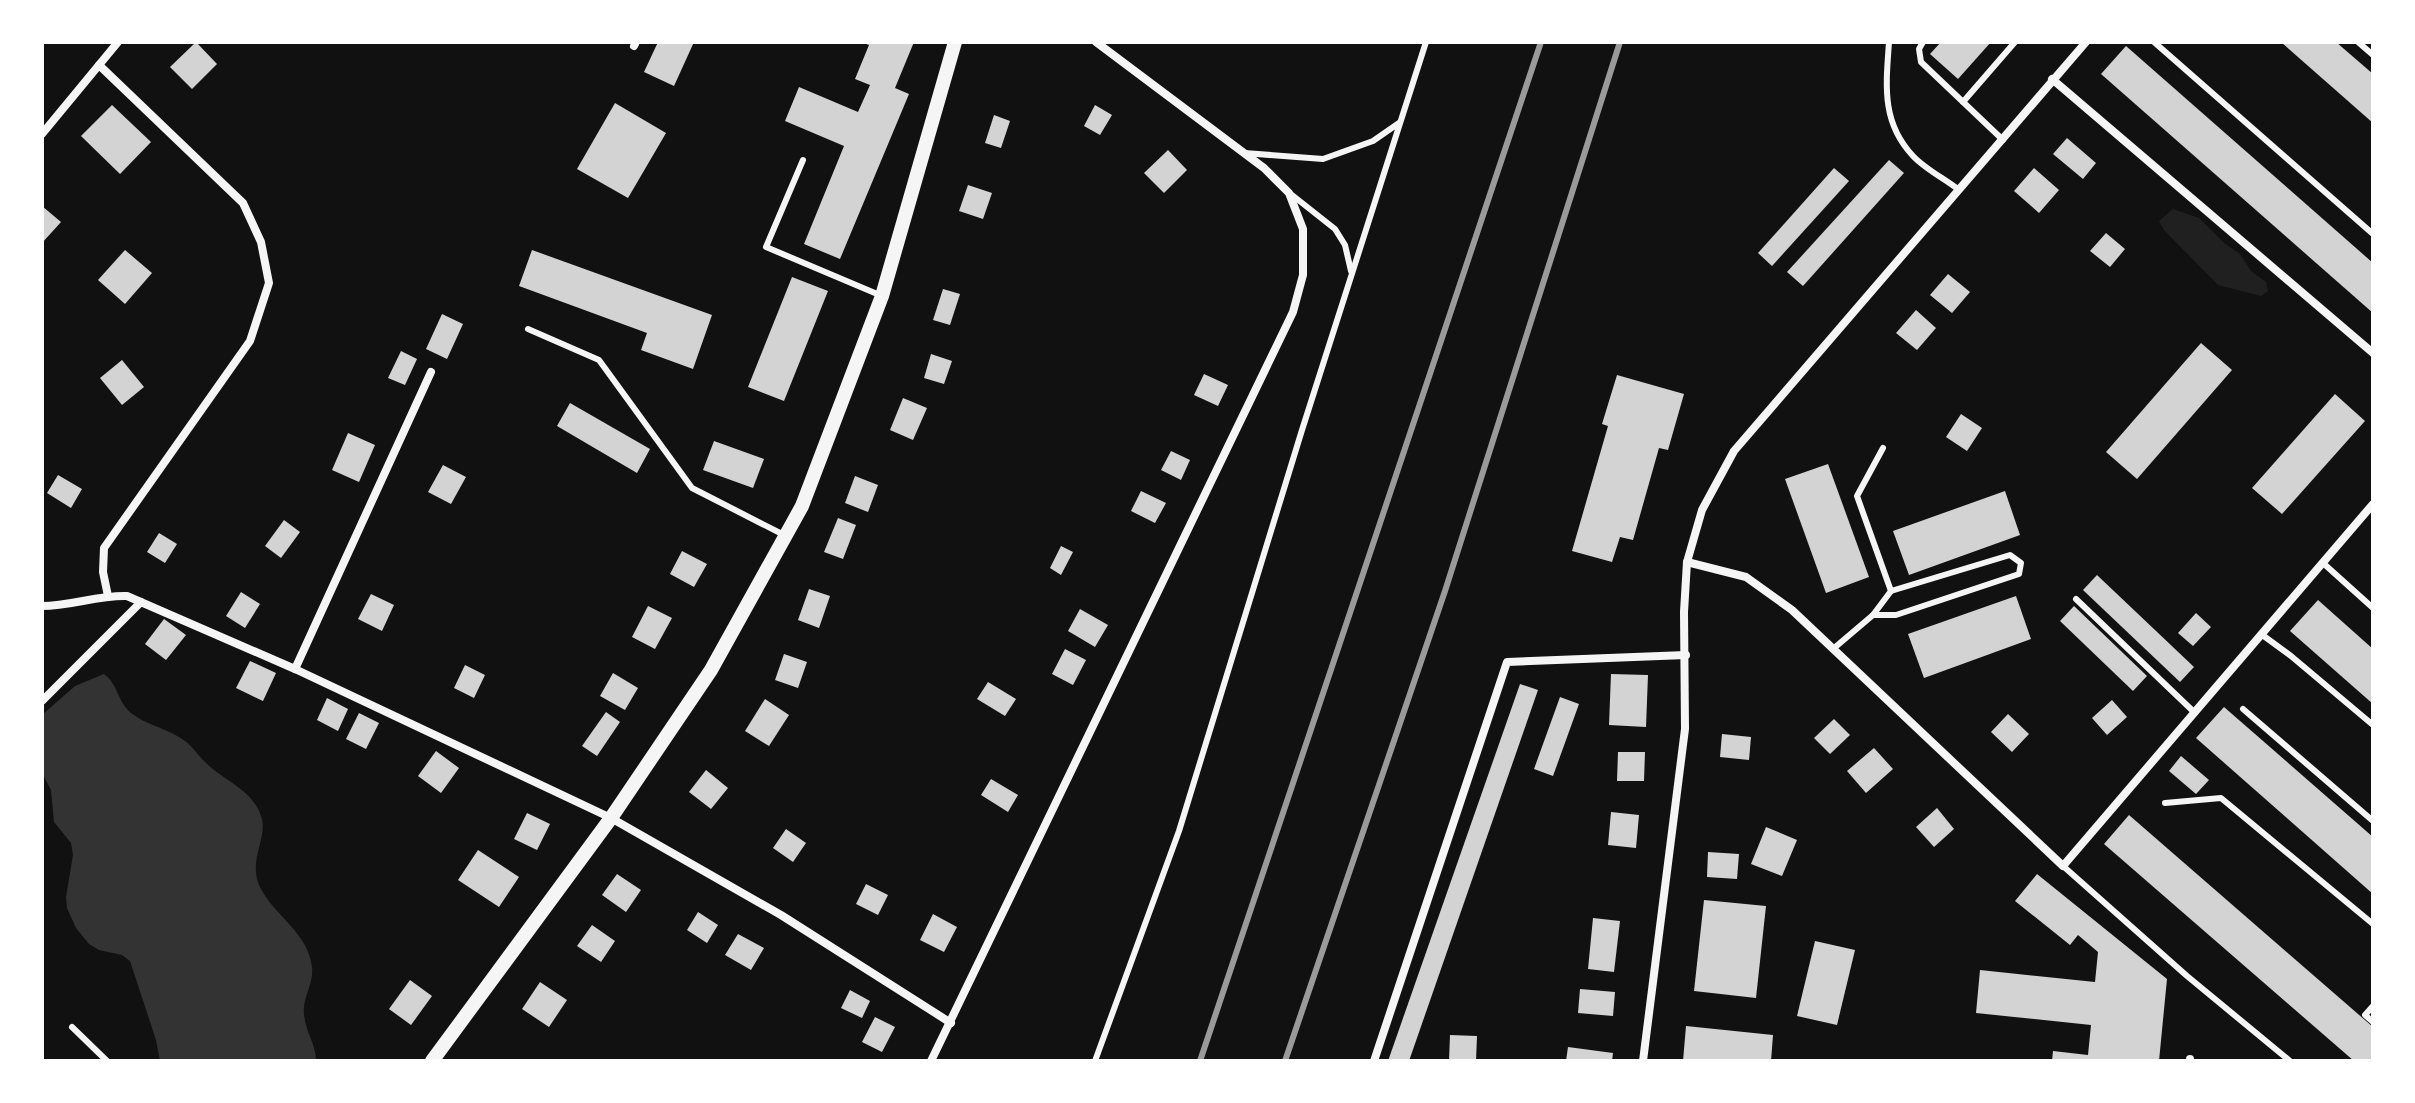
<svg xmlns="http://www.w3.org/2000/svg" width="2415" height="1103" viewBox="0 0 2415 1103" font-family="'Work Sans',sans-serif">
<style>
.green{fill:#202020}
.water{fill:#333}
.building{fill:#d3d3d3}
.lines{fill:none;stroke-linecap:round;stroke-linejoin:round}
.service{stroke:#f5f5f5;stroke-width:6}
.minor{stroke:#f5f5f5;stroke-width:8}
.tertiary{stroke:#f5f5f5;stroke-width:14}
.rail{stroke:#9a9a9a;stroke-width:6}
</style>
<rect width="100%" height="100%" fill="#111"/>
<path class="green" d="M2173,209L2199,218L2224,243L2240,254L2251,271L2266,282L2268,291L2261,296L2218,285L2164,230L2159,221Z"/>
<path class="water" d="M104,674C118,684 117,701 131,713C145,724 164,728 179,737C191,744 196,753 205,762C224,781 252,789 261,816C269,837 247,860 260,887C274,916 308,932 312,967C314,984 302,998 304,1014C305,1031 316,1044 316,1061H160L156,1040L130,961L122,955L99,950L89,944L76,928L67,908L66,897L73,855L71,843L54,822L51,790L42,773V715L75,686Z"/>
<g class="building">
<path d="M196,42L217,64L192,89L170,67Z"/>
<path d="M658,42H694L674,86L644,72Z"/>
<path d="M861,42H914L895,88L909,94L840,259L804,244L844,146L785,121L799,87L858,112L870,85L855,79L869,45Z"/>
<path d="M1941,42H1991L1958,79L1930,54Z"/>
<path d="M2281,42H2336L2373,74V123Z"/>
<path d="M2126,46L2373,263V313L2101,74Z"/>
<path d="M615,103L666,133L628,198L577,169Z"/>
<path d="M112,105L151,142L120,174L81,136Z"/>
<path d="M1095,105L1112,115L1100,135L1084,126Z"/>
<path d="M994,115L1010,121L1001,148L985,143Z"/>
<path d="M2067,138L2096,163L2083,179L2053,154Z"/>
<path d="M1168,150L1187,170L1164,193L1144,173Z"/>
<path d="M1889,160L1904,173L1803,286L1787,272Z"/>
<path d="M1834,168L1849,181L1772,266L1758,253Z"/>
<path d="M2034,168L2059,190L2039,213L2014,191Z"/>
<path d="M968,185L992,193L983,219L959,211Z"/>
<path d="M42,206L61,222L42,243Z"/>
<path d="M2106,233L2125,249L2110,267L2090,251Z"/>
<path d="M125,250L152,273L125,304L98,280Z"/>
<path d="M532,250L712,315L693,369L641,350L647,333L519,286Z"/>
<path d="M1948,274L1970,292L1952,313L1930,295Z"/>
<path d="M792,277L828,291L784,401L748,387Z"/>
<path d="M943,289L960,294L950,325L933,320Z"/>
<path d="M1916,310L1936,328L1917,350L1896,333Z"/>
<path d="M442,314L463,324L447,359L426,349Z"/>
<path d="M2201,343L2232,370L2137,479L2106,452Z"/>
<path d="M401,351L417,359L405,385L388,378Z"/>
<path d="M931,354L952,361L944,384L924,378Z"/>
<path d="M122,360L144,387L122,405L100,378Z"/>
<path d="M1204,374L1228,385L1218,406L1194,395Z"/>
<path d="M1617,375L1684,394L1668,450L1659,448L1633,540L1620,537L1612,562L1572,551L1608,426L1602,424Z"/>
<path d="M2335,394L2365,421L2282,514L2252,488Z"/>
<path d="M903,398L927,408L913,440L890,430Z"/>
<path d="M570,403L650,449L637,473L557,426Z"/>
<path d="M1961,414L1982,428L1967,451L1946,437Z"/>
<path d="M348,433L375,445L359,482L332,470Z"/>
<path d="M714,441L764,459L753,488L703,470Z"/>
<path d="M1171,451L1190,460L1181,480L1161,470Z"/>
<path d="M1828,464L1869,577L1826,593L1785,479Z"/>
<path d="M443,465L466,477L451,504L428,492Z"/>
<path d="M58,475L82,489L71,508L47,493Z"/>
<path d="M855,476L878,485L868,512L845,503Z"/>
<path d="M1141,491L1166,503L1155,523L1131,511Z"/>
<path d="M2005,491L2020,535L1909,575L1893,531Z"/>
<path d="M838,518L856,525L843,559L824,552Z"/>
<path d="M284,520L300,532L281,558L265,546Z"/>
<path d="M159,533L177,544L165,563L147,552Z"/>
<path d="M1061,546L1073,552L1061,575L1050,568Z"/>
<path d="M682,551L707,564L694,587L670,574Z"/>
<path d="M2097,575L2194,667L2180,682L2083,590Z"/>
<path d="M809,589L830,596L819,628L798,620Z"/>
<path d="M241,592L260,604L245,628L226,616Z"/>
<path d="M371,594L394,605L382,631L358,619Z"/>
<path d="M2016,596L2031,639L1924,678L1908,634Z"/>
<path d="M2318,600L2373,649V704L2290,631Z"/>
<path d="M648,606L672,618L655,649L632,637Z"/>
<path d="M2074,606L2147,676L2133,691L2060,621Z"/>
<path d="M1080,609L1108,625L1095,647L1068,631Z"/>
<path d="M2196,613L2211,627L2193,646L2178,633Z"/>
<path d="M164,619L186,635L166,660L145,644Z"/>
<path d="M1065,649L1086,660L1073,685L1052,674Z"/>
<path d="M784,654L807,662L798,688L775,680Z"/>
<path d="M250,661L276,673L263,701L236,688Z"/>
<path d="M465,665L485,675L474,698L454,688Z"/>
<path d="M613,673L638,688L625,710L600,696Z"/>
<path d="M1611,674L1648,675L1646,727L1609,725Z"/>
<path d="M988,682L1016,699L1005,716L977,699Z"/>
<path d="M1520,684L1538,690L1409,1061H1388Z"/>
<path d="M1560,697L1579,704L1553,776L1534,769Z"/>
<path d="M327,698L348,709L338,731L317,720Z"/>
<path d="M765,699L789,715L769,746L745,731Z"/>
<path d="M2112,700L2127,717L2107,735L2092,718Z"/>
<path d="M2224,707L2373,837V894L2196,738Z"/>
<path d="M606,712L620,722L597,756L582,746Z"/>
<path d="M359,713L379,723L366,749L346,739Z"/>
<path d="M2008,714L2029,734L2012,752L1991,732Z"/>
<path d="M1834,719L1850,735L1830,754L1814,738Z"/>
<path d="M1722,734L1751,737L1749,760L1720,757Z"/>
<path d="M1874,748L1893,769L1866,793L1847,771Z"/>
<path d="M436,751L459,768L441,793L418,776Z"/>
<path d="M1618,752H1645L1644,781H1617Z"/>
<path d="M2181,756L2209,780L2196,794L2169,771Z"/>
<path d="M706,770L728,788L711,809L689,792Z"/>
<path d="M991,779L1018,795L1008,812L981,795Z"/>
<path d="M1937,808L1954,829L1934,847L1916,827Z"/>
<path d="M1611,812L1639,815L1636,848L1608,845Z"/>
<path d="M527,813L550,824L537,850L514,839Z"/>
<path d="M2129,815L2373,1027V1061H2354L2104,844Z"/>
<path d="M1766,827L1797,840L1782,876L1751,864Z"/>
<path d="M786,829L806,843L793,862L773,848Z"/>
<path d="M478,850L519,877L499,907L458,880Z"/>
<path d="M1708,852L1739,854L1737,879L1707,877Z"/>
<path d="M617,874L641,890L626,912L602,895Z"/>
<path d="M2037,874L2167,979L2159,1061H2052L2053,1051L2088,1055L2091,1025L1976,1013L1980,970L2095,982L2098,952L2078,935L2070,945L2015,901Z"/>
<path d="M866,884L888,895L878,915L856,904Z"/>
<path d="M1704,900L1766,906L1756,998L1694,991Z"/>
<path d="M698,912L718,925L707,943L687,930Z"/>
<path d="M933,914L957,927L944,952L920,940Z"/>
<path d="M1593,918L1620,921L1614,972L1588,969Z"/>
<path d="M592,925L615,941L601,962L577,946Z"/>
<path d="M738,934L764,948L751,970L725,955Z"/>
<path d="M1815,941L1855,950L1837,1025L1797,1016Z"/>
<path d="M410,980L432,996L411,1025L389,1009Z"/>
<path d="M540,982L567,1000L549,1027L522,1009Z"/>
<path d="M1580,989L1615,992L1613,1016L1578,1013Z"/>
<path d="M850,990L870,1001L862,1018L841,1008Z"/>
<path d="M875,1017L895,1027L882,1052L862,1042Z"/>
<path d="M1686,1026L1773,1035L1771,1061H1683Z"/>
<path d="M1450,1035L1477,1036L1476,1061H1449Z"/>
<path d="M1568,1047L1613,1053L1612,1061H1566Z"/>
</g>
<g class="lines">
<g class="service">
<path d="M1889,42C1886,85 1881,122 1913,156C1925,169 1945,179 1959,190"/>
<path d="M1923,42L1919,49L1921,62L2003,140"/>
<path d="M2154,42L2373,234"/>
<path d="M2358,42L2373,55"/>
<path d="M1963,102L2015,42"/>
<path d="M1244,153L1323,159L1373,141L1399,123"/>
<path d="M803,160L766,247L882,296"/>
<path d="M1292,195L1335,229L1345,245L1351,271"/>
<path d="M528,329L599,360L692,488L786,536"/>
<path d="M2323,563L2373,608"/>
<path d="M2076,599L2195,713"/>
<path d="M1873,615L1891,591"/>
<path d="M2261,634L2291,656L2373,725"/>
<path d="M1833,649L1873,615H1896L2019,574L2021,563L2010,555L1891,591L1857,496L1883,448"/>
<path d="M2243,709L2373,821"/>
<path d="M2165,803L2221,798L2373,924"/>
<path d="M2063,866L2187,976L2290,1061"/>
<path d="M2373,1006L2365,1015L2373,1022"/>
<path d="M72,1027L107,1061"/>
<path d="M1095,1061L1179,831L1302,430L1426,42"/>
</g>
<g class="minor">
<path d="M634,46L636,42"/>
<path d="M99,65L243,203L261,242L269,283L250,341L104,548L103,572L108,596"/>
<path d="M2052,79L2373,353"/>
<path d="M42,134L118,42"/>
<path d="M1687,562L1746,577L1792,610L2063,866L2373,504"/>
<path d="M42,606C71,606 98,595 127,596L295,669L611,818L781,915L951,1023"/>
<path d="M295,669L431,372"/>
<path d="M42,701L141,602"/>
<path d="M931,1061L1293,312L1303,275V229L1289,193L1264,168L1096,42"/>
<path d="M1374,1061L1507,662L1686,655"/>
<path d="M1643,1061L1685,729L1684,612L1687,562L1702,510L1734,451L2086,42"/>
<path d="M2190,1061V1059"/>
</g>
<path class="tertiary" d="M432,1061L611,818L711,670L802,506L882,296L955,42"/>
<g class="rail">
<path d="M1200,1061L1541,42"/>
<path d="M1285,1061L1445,591L1620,42"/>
</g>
</g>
<rect width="2415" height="1103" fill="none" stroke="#ffffff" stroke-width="88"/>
</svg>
